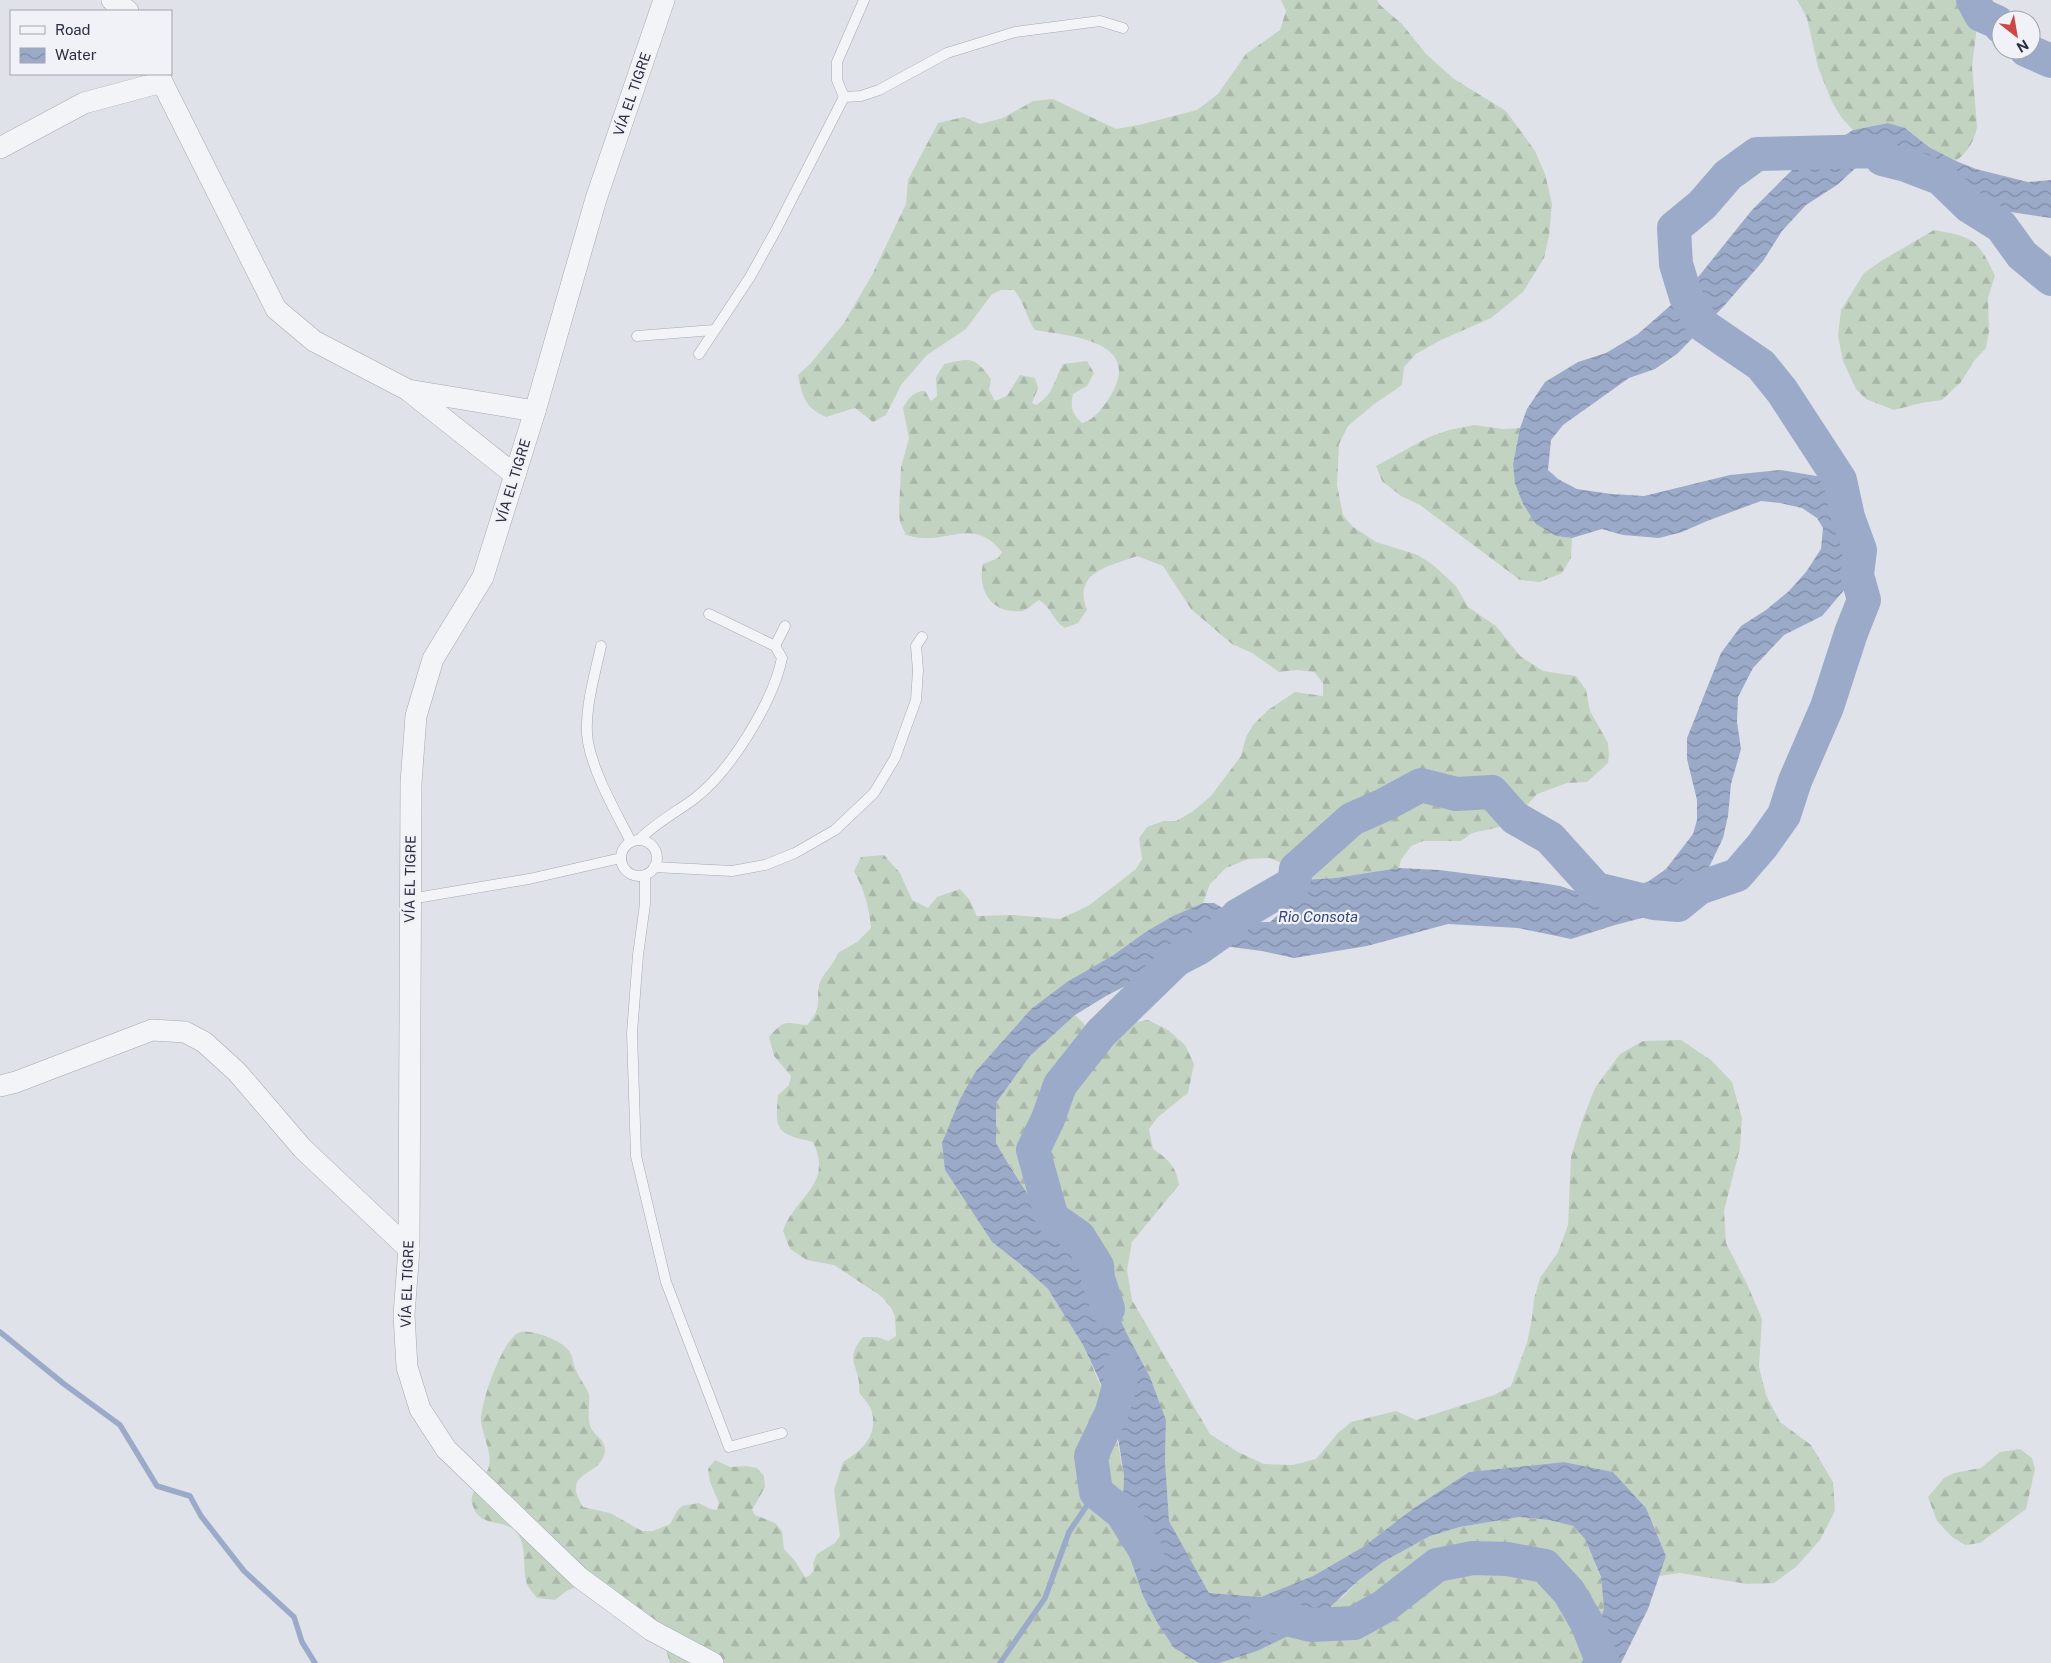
<svg xmlns="http://www.w3.org/2000/svg" width="2051" height="1663" viewBox="0 0 2051 1663" font-family="'Public Sans',sans-serif">
<style>
.forest{fill:url(#forest-firs)}
.water{fill:url(#water-waves)}
.lines{fill:none;stroke-linecap:round;stroke-linejoin:round}
.stream{stroke:#9caac9;stroke-width:5.5}
.river{stroke:#9caac9;stroke-width:34}
.service-casing{stroke:#a5a8b3;stroke-width:11}
.minor-casing{stroke:#a5a8b3;stroke-width:22}
.service{stroke:#f3f4f7;stroke-width:10}
.minor{stroke:#f3f4f7;stroke-width:21}
.labels{text-anchor:middle;stroke-width:4.5;stroke-linejoin:round;paint-order:stroke}
.street-label{font-size:14px;fill:#292e40;stroke:#f0f2f7}
.water-label{font-size:15px;font-style:italic;fill:#334674;stroke:#f0f2f7}
</style>
<defs>
<pattern id="forest-firs" width="22" height="20" patternUnits="userSpaceOnUse" patternTransform="scale(1.25)"><rect width="22" height="20" fill="#c3d3c1"/><path d="M5 1l3.5 6h-7zM16 11l3.5 6h-7z" fill="#a8b5a7"/></pattern>
<pattern id="water-waves" width="16" height="10" patternUnits="userSpaceOnUse" patternTransform="scale(1.25)"><rect width="16" height="10" fill="#9caac9"/><path d="M0 5q4-4 8 0t8 0" fill="none" stroke="#7f8ba5"/></pattern>
</defs>
<rect width="100%" height="100%" fill="#e0e2e9"/>
<g class="forest">
<path d="M1281,0H1377L1380,5L1402,24L1426,54L1454,79L1506,111L1535,151L1545,174L1552,204L1549,236L1544,258L1523,292L1491,318L1441,340L1416,354L1404,367L1402,385L1373,405L1348,426L1339,444L1337,485L1343,515L1352,526L1376,542L1418,555L1433,565L1456,586L1468,607L1496,626L1520,656L1543,671L1576,676L1586,690L1590,711L1608,743L1609,755L1608,763L1587,782L1567,783L1537,794L1509,825L1472,833L1461,841H1423L1411,846L1401,860L1399,868L1335,878L1313,879L1296,869L1270,858L1248,859L1226,868L1210,884L1203,903L1173,916L1147,931L1112,956L1031,1009L976,1071L945,1170L992,1242L1019,1263L1048,1289L1083,1345L1112,1412L1124,1476L1122,1513L1126,1546L1143,1596L1158,1624L1174,1648L1199,1663H670L664,1643L596,1580L568,1590L555,1600L537,1598C534,1594 530,1590 528,1586C521,1570 528,1550 518,1534C506,1516 479,1531 472,1503C469,1490 486,1479 489,1466C492,1453 483,1436 481,1422C480,1404 502,1341 518,1333C525,1330 536,1333 543,1335C553,1339 566,1344 571,1354C573,1358 573,1364 575,1368C578,1375 582,1382 586,1388C588,1392 588,1391 589,1395C590,1404 587,1416 590,1425C592,1435 605,1438 605,1450C603,1478 559,1469 583,1507L610,1513L642,1531H653L670,1524L677,1511L682,1506L699,1503L710,1509L717,1510L719,1503L710,1482L708,1469L715,1460L730,1467L747,1466L757,1468L764,1476L765,1487L752,1510L755,1515L775,1523L782,1531L784,1549L795,1561L805,1577L809,1576L814,1570L813,1563L817,1554L835,1543L840,1536L834,1490L843,1462C861,1451 878,1437 872,1412C870,1405 863,1398 859,1392C862,1368 842,1361 863,1337H877L888,1341L896,1336L895,1317L892,1309L881,1296L834,1265L807,1260L790,1249L783,1231C794,1197 834,1185 813,1142C776,1134 775,1131 778,1095L789,1085L791,1076L774,1056L769,1037C785,1018 785,1023 807,1025C826,1003 813,999 821,980C826,970 834,964 838,953L857,942L871,928C869,906 864,890 854,871L861,857L884,855L900,873L912,900L928,908L937,897L960,889L969,899L977,916L1014,915L1060,919L1088,906L1136,869L1142,859L1139,838L1147,827L1163,821H1176L1192,812L1211,796L1241,756L1246,737L1253,725L1268,710L1295,692L1323,696V683L1314,672L1298,670L1279,672L1252,653L1232,644L1191,609L1163,566L1137,556C1108,567 1072,572 1087,610L1078,623L1065,628C1053,621 1051,607 1039,600C1034,603 1028,609 1023,611C1020,612 1015,611 1011,611C987,608 978,585 983,564L998,558L1002,552C975,519 953,540 922,538C917,538 911,536 906,535L900,522L899,510L901,467L909,438L903,408C908,399 913,391 925,391L931,401L937,396L936,377L944,364C971,358 974,356 991,379L989,390L995,401L1007,396L1020,375L1035,378L1038,388L1032,403L1036,405C1054,394 1053,382 1063,364L1087,361L1094,373L1087,386L1073,394C1070,407 1072,414 1082,423C1096,419 1103,407 1111,395C1143,341 1071,336 1035,330C1026,317 1024,301 1014,290H1001L992,294L966,329L927,355L901,385L886,415L873,422L855,408L826,417C804,407 803,397 798,375L810,364L844,323L872,275L906,204L908,180L938,123L964,117L980,124L1003,118L1033,101L1053,99L1116,129L1143,124L1197,110L1218,94L1246,54L1280,30L1286,11Z"/>
<path d="M1797,0H1986L1977,26L1972,66L1977,127C1975,140 1967,153 1956,161L1929,147L1905,128L1888,123L1853,130L1841,117L1832,102L1818,67L1807,18Z"/>
<path d="M1934,230C1973,237 1978,239 1995,276L1988,298L1989,331L1986,348L1974,361L1961,382L1942,400L1921,403L1894,410L1866,399L1856,389L1843,361L1838,336L1841,310L1864,273L1881,261Z"/>
<path d="M1474,425L1503,429L1520,428L1513,464L1556,536L1572,538L1571,558L1562,573L1540,582L1520,580L1420,505L1401,496L1382,481L1376,466L1429,437L1449,430Z"/>
<path d="M1075,1015L1085,1025L1101,1033L1132,1023L1148,1020L1168,1030L1185,1045L1194,1064L1188,1093L1158,1117L1149,1129L1153,1149C1169,1160 1176,1166 1179,1185L1132,1242L1127,1270L1132,1300L1210,1434L1238,1452L1264,1464L1293,1465L1316,1459L1338,1433L1351,1422L1396,1411L1416,1420L1494,1395L1511,1386L1527,1343L1532,1318L1534,1299L1540,1278L1558,1252L1568,1225L1571,1157L1582,1121L1595,1088L1620,1054L1643,1041L1681,1040L1711,1060L1732,1082L1742,1118L1740,1148L1724,1211L1726,1243L1747,1284L1762,1319L1759,1367L1766,1395L1780,1422L1811,1445L1833,1482L1835,1511L1820,1540L1797,1566L1774,1583L1747,1584L1680,1573L1659,1576L1666,1556L1646,1508L1613,1472L1564,1462L1469,1472L1414,1508L1363,1547L1313,1576L1261,1597L1209,1593L1169,1522L1165,1460L1166,1421L1150,1377L1126,1332L1097,1266L1079,1237L1027,1193L996,1143V1103L1030,1056Z"/>
<path d="M2020,1449L2032,1458L2035,1469L2026,1509L1980,1543L1965,1545L1952,1537L1937,1521L1928,1497L1944,1478L1954,1473L1981,1468L2000,1452Z"/>
<path d="M1518,1517L1549,1520L1573,1526L1585,1539L1601,1578L1604,1609L1587,1653L1581,1663H1215L1343,1597L1359,1580L1383,1562L1430,1536L1460,1527Z"/>
</g>
<path class="water" d="M1888,123L1905,128L1929,147L1956,161L1976,169L2028,182L2051,180V218L1969,206L1939,190L1905,165L1882,159L1860,164L1837,185L1806,205L1782,231L1763,261L1724,306L1677,354L1655,369L1629,378L1563,425L1551,440L1548,470L1558,479L1577,489L1611,494L1644,496L1730,475L1781,470L1840,480L1856,512L1860,550L1857,575L1822,616L1784,635L1753,668L1738,697L1737,722L1741,749L1731,784L1728,816L1723,838L1699,888L1678,905L1657,914L1615,925L1571,939L1518,928L1448,924L1367,946L1294,958L1262,951L1231,947L1199,948L1106,996L1075,1015L1030,1056L996,1103V1143L1011,1168L1027,1193L1079,1237L1097,1266L1126,1332L1150,1377L1166,1420L1165,1460L1169,1521L1209,1593L1261,1597L1313,1576L1363,1547L1414,1508L1469,1472L1564,1462L1613,1472L1646,1508L1666,1556L1648,1609L1621,1663H1581L1587,1653L1604,1609L1601,1577L1585,1539L1573,1526L1549,1520L1519,1517L1460,1527L1430,1536L1383,1562L1359,1580L1311,1625L1257,1651L1219,1663H1199L1174,1648L1158,1624L1143,1596L1126,1546L1122,1513L1124,1476L1119,1444L1112,1412L1098,1377L1083,1345L1048,1289L1019,1263L992,1242L945,1170L942,1143L960,1099L976,1071L1031,1009L1067,982L1112,956L1147,931L1173,916L1203,903H1214L1237,916L1259,922H1270L1280,913L1286,895L1294,883L1301,880L1335,878L1399,868L1439,870L1542,883L1560,886L1587,895L1618,893L1649,881L1666,869L1693,834L1697,820V800L1687,759V738L1721,653L1741,626L1766,610L1789,591L1806,572L1821,549L1823,528L1817,518L1802,508L1780,503L1761,501L1707,521L1682,532L1659,538L1623,535L1602,529L1572,538L1556,536L1536,524L1523,504L1515,483L1513,464L1520,428L1527,409L1545,382L1578,362L1606,353L1638,334L1671,305L1699,276L1752,210L1794,168L1853,130Z"/>
<g class="lines">
<g class="stream">
<path d="M0,1332L64,1384L120,1425L157,1486L190,1496L201,1516L244,1571L294,1617L302,1642L315,1663"/>
<path d="M1000,1663L1045,1598L1069,1532L1096,1492"/>
</g>
<g class="river">
<path d="M1973,0L1981,15L1997,22L2001,27"/>
<path d="M2026,50L2051,61"/>
<path d="M1108,1309L1098,1278L1097,1266L1079,1237L1052,1218L1033,1150L1048,1119L1060,1085L1101,1033L1176,960L1199,948L1230,926L1237,916L1294,883L1296,869L1352,819L1386,804L1421,785L1456,794L1492,792L1515,818L1550,838L1596,889L1654,903L1678,905L1699,888L1737,875L1762,846L1784,815L1795,781L1827,707L1851,633L1864,600L1857,575L1860,550L1848,517L1840,480L1782,391L1761,365L1704,326L1686,297L1676,264L1674,228L1702,205L1728,175L1757,154L1878,151L1882,159L1906,165L1940,178L1969,206L2001,226L2022,255L2051,279"/>
<path d="M1121,1367V1379L1112,1412L1091,1456L1096,1492L1122,1513L1147,1553"/>
<path d="M1266,1614L1311,1625L1354,1623L1383,1607L1437,1565L1473,1558L1507,1559L1545,1566L1569,1592L1587,1623L1603,1663"/>
</g>
<defs>
<g id="service">
<path d="M844,97L861,96L879,90L947,53L1015,32L1100,21L1123,28"/>
<path d="M844,97L837,80V62L864,0"/>
<path d="M637,336L714,330"/>
<path d="M699,354L750,277L776,230L844,97"/>
<path d="M709,614L775,646"/>
<path d="M601,646C595,674 583,714 588,742C594,775 616,812 631,842"/>
<path d="M639,840C655,823 675,813 694,799C730,772 773,702 782,658L775,646L785,626"/>
<circle cx="639" cy="858" r="18"/>
<path d="M654,867L732,871L765,865L795,853L835,830L874,793L895,758L916,700L918,670L916,646L922,637"/>
<path d="M645,875V904L638,955L632,1033L636,1156L666,1282L729,1447L782,1433"/>
<path d="M410,899L529,879L621,858"/>
</g>
<g id="minor">
<path d="M112,0L128,11"/>
<path d="M664,0L596,199L535,411L483,577L433,659L416,716L411,783L409,1249L404,1315L407,1367L420,1409L446,1449L579,1577L651,1630L713,1663"/>
<path d="M158,74L276,309L314,341L408,390L535,411"/>
<path d="M0,148L84,103L162,82"/>
<path d="M409,391L515,475"/>
<path d="M0,1086L16,1082L152,1030L185,1032L204,1042L237,1072L303,1149L409,1249"/>
</g>
</defs>
<use href="#service" class="service-casing"/>
<use href="#minor" class="minor-casing"/>
<use href="#service" class="service"/>
<use href="#minor" class="minor"/>
</g>
<g class="labels">
<g class="street-label">
<text transform="translate(632 94) rotate(-71)" y="5">VÍA EL TIGRE</text>
<text transform="translate(513 481) rotate(-73)" y="5">VÍA EL TIGRE</text>
<text transform="translate(410 879) rotate(-89)" y="5">VÍA EL TIGRE</text>
<text transform="translate(407 1284) rotate(-88)" y="5">VÍA EL TIGRE</text>
</g>
<g class="water-label">
<text x="1318" y="922">Rio Consota</text>
</g>
</g>
<rect x="10" y="10" width="162" height="65" fill="#f0f2f7" stroke="#a0a4ae"/>
<rect x="20" y="26" width="25" height="8" fill="#f3f4f7" stroke="#a0a4ae"/>
<text x="55" y="35" font-size="15" fill="#292e40">Road</text>
<rect x="20" y="48" width="25" height="15" fill="url(#water-waves)" stroke="#a0a4ae"/>
<text x="55" y="60" font-size="15" fill="#292e40">Water</text>
<g transform="translate(2016 35) rotate(149)"><circle r="24" fill="#f0f2f7" stroke="#a0a4ae"/>
<path d="M0-4L9 19L0 12L-9 19Z" fill="#cd4746"/>
<text y="-8" font-size="14" font-weight="bold" text-anchor="middle" fill="#292e40">N</text>
</g>
</svg>
